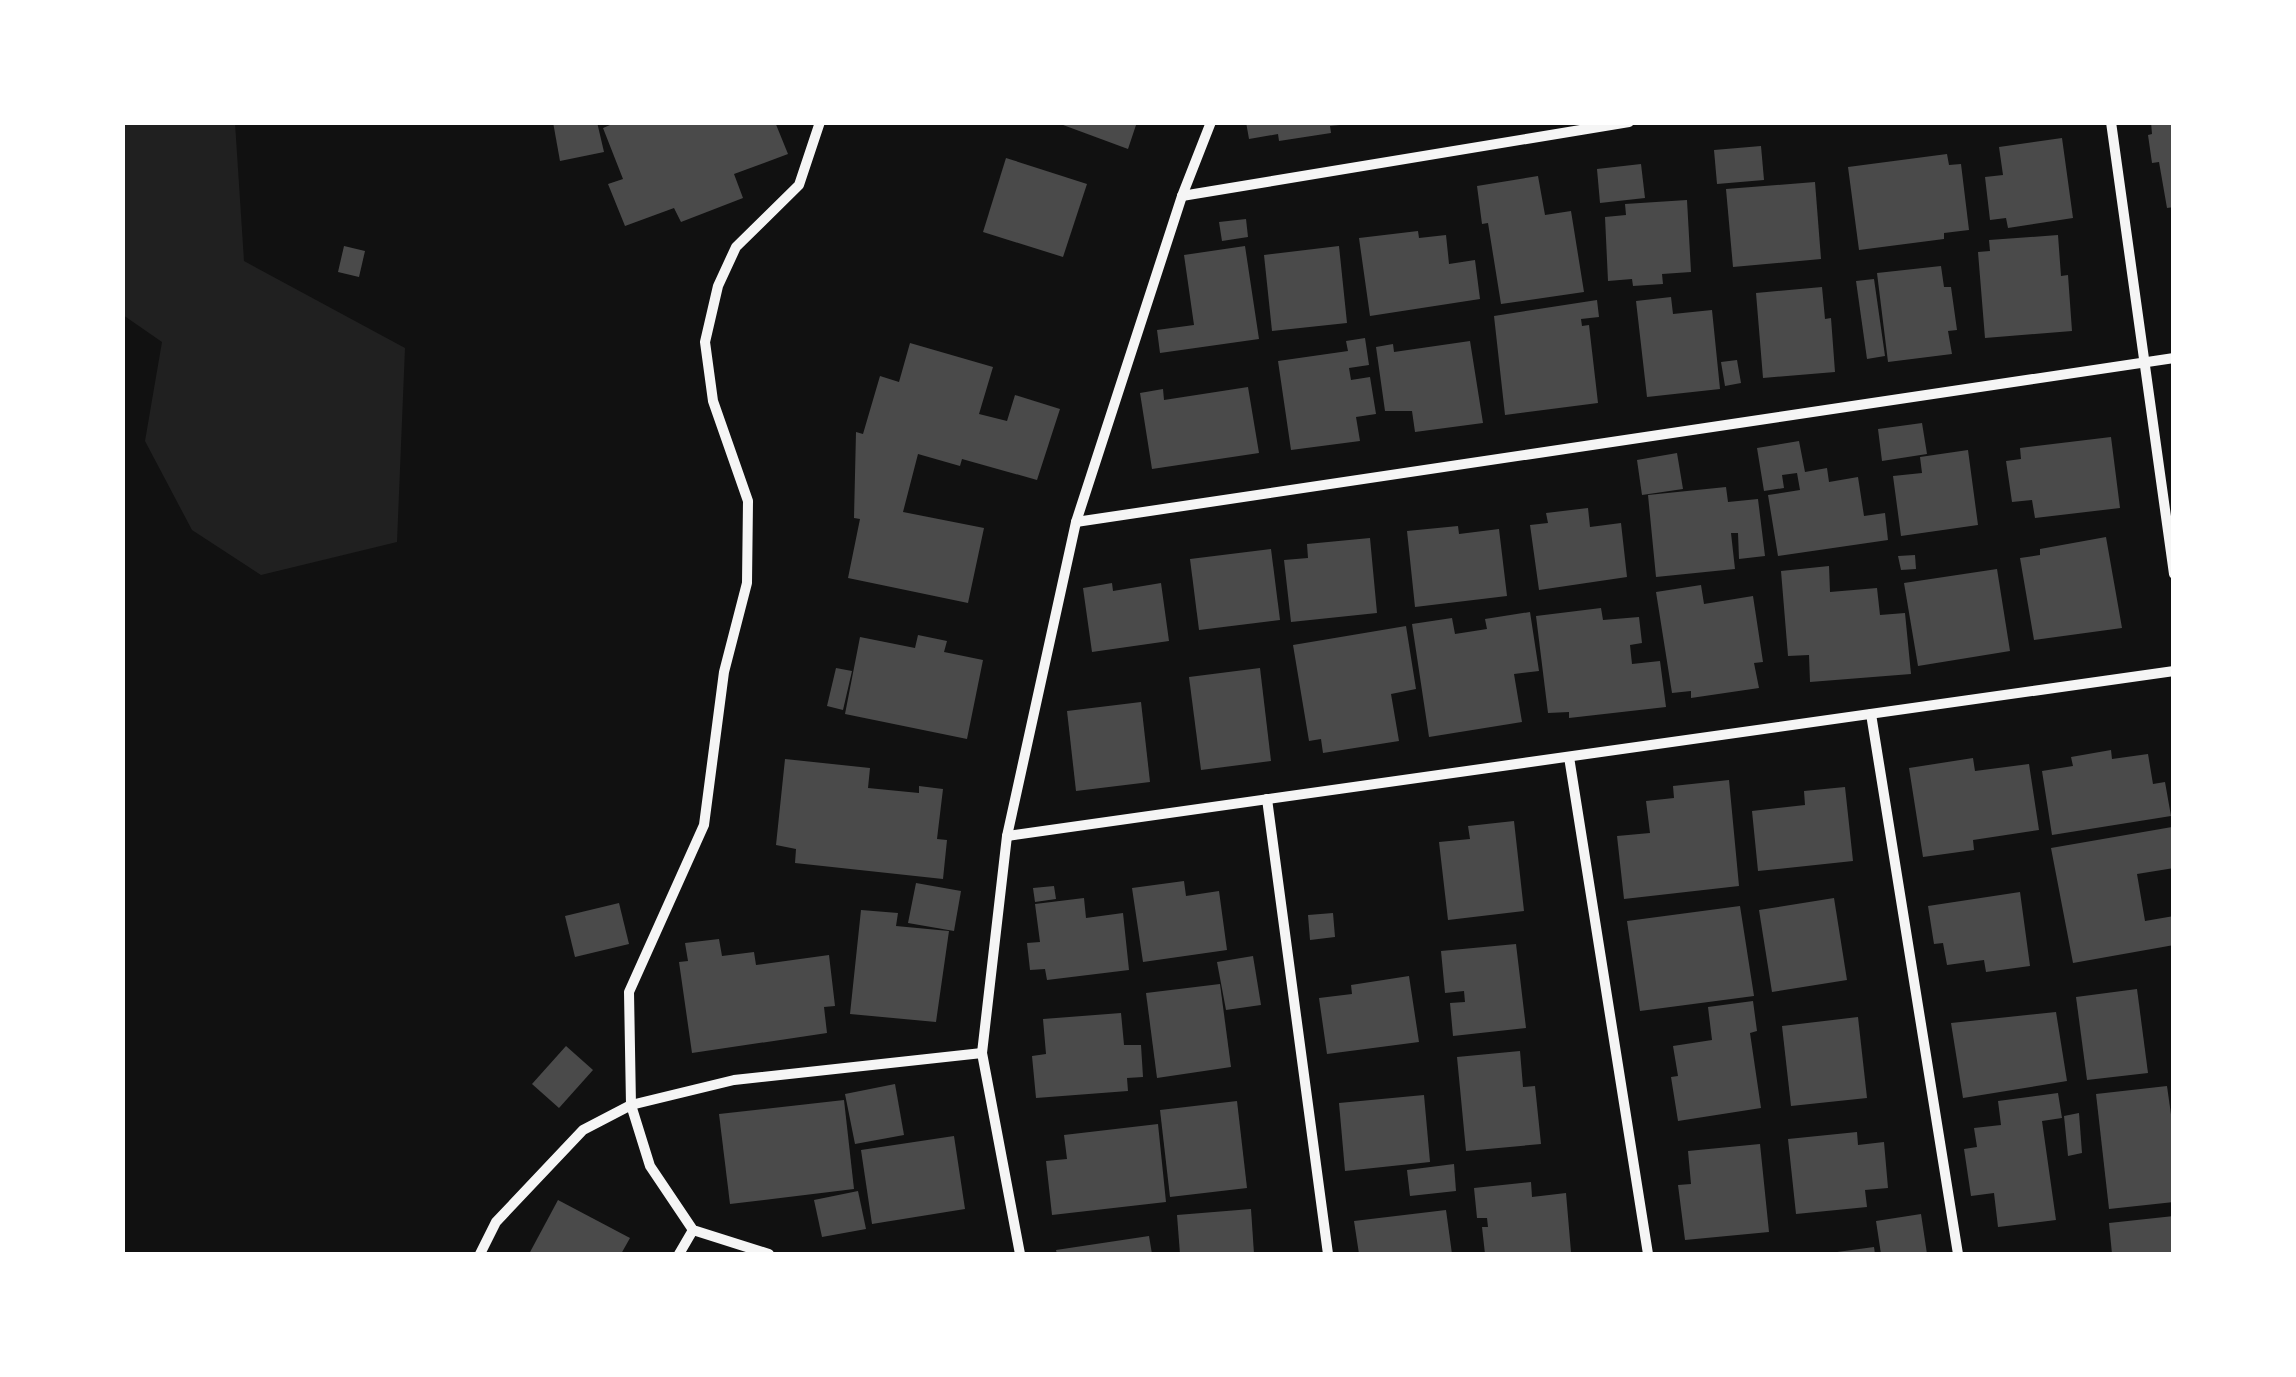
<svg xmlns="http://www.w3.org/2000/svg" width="2296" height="1377" viewBox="0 0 2296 1377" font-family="'IBM Plex Serif',serif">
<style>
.green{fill:#202020}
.building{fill:#4a4a4a}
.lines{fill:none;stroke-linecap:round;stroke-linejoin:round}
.minor{stroke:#f5f5f5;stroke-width:10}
</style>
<rect width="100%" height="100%" fill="#111"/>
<path class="green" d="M122,123H235L244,261L405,348L397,542L261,575L192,530L145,441L162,342L123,315Z"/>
<g class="building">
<path d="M553,122H597L604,152L560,161Z"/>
<path d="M617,122H775L788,154L734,174L743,198L681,222L674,208L625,226L608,184L623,179L603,128Z"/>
<path d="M1055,122H1137L1128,149Z"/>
<path d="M1246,122H1340V125L1330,126L1331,133L1279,141L1278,134L1249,139Z"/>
<path d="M2151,122H2174V207L2167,208L2159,162L2152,163L2148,135L2152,134Z"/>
<path d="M2062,138L2073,218L2008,228L2006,218L1990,220L1985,177L2003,175L1999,147Z"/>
<path d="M1761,146L1764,180L1717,184L1714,150Z"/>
<path d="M1947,154L1949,165L1961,164L1969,230L1944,233V239L1859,250L1848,167Z"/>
<path d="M1006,158L1087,184L1063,257L983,232Z"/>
<path d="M1641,164L1645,198L1600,203L1597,169Z"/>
<path d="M1538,176L1545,215L1571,211L1584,292L1501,304L1488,223L1482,224L1477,186Z"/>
<path d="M1815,182L1821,259L1733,267L1726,189Z"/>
<path d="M1687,200L1691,272L1662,274L1663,284L1633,286L1632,279L1608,281L1605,217L1626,215L1625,204Z"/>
<path d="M1246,219L1248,237L1222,241L1219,222Z"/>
<path d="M1418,231L1419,238L1446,235L1449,264L1475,260L1480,299L1370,316L1359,238Z"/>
<path d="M2058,235L2061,276L2068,275L2072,331L1985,338L1978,252L1990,251L1989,240Z"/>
<path d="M344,246L365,251L359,277L338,272Z"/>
<path d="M1245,246L1259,339L1160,353L1157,330L1194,325L1184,255Z"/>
<path d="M1339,246L1347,323L1272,331L1264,255Z"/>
<path d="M1941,266L1944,287H1951L1957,330L1948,331L1952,354L1888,362L1877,273Z"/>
<path d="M1874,279L1885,356L1867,359L1856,281Z"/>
<path d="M1822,287L1825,319L1831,318L1835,372L1763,378L1756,293Z"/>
<path d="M1671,297L1673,314L1712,310L1720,389L1647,397L1636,301Z"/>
<path d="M1597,300L1599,317L1581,319L1582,326L1589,325L1598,403L1505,415L1494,316Z"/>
<path d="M1365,338L1369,365L1349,368L1351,380L1370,377L1376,414L1356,417L1360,441L1291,450L1278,361L1348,351L1346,341Z"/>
<path d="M1470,341L1483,423L1415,432L1412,411H1385L1376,347L1393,344L1394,352Z"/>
<path d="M910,343L993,367L979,414L1007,421L1015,395L1060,409L1037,480L962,459L960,466L918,454L903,512L984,528L968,603L848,578L860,519L854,518L856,432L863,434L880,376L899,382Z"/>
<path d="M1737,360L1741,383L1725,386L1721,362Z"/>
<path d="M1248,387L1259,453L1152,469L1140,393L1163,389L1164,400Z"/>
<path d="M1922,423L1927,454L1882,461L1878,429Z"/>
<path d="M2111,437L2120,508L2035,518L2032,500L2012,502L2006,461L2021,459L2020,448Z"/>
<path d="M1799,441L1805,472L1827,468L1829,482L1858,477L1864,516L1885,513L1888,540L1778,556L1768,495L1800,490L1797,473L1782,475L1784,488L1764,491L1757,448Z"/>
<path d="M1968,450L1978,525L1901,536L1893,476L1922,473L1920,457Z"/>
<path d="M1677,453L1683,489L1642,495L1637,460Z"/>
<path d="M1726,487L1728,502L1758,499L1765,556L1739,559L1738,533H1731L1735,569L1656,577L1648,495Z"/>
<path d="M1588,508L1590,527L1621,523L1627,577L1539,590L1530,525L1548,523L1546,513Z"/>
<path d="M1458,526L1459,534L1499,529L1507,596L1415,607L1407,531Z"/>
<path d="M2106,537L2122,628L2034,640L2020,558L2040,555V549Z"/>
<path d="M1370,538L1377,613L1291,622L1284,560L1308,558L1307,544Z"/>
<path d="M1271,549L1280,620L1199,630L1190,559Z"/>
<path d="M1915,555L1916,569L1901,570L1898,556Z"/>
<path d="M1829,566L1830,592L1877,588L1880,615L1905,613L1911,674L1810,682L1809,655L1788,656L1781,571Z"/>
<path d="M1997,569L2010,651L1918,666L1904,583Z"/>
<path d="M1112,583L1113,591L1161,583L1169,641L1092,652L1083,588Z"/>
<path d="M1701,585L1704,604L1753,596L1763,662L1754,663L1759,688L1691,698V691L1672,693L1656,592Z"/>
<path d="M1601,608L1603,620L1639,617L1642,643L1630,645L1632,664L1660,661L1666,707L1569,718V712L1548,713L1536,616Z"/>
<path d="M1530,612L1539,671L1514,674L1522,722L1429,737L1412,624L1452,618L1455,634L1487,629L1485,619Z"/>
<path d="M1406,626L1416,689L1391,694L1399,741L1323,753L1321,739L1309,741L1293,645Z"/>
<path d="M918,635L947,641L944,652L983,660L967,739L845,714L860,637L915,648Z"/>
<path d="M836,668L852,671L843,710L827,706Z"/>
<path d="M1260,668L1271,761L1201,770L1189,677Z"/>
<path d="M1141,702L1150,782L1076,791L1067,711Z"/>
<path d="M2111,750L2112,759L2148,754L2153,784L2165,782L2171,816L2052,835L2042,771L2073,766L2071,757Z"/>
<path d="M1973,758L1975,771L2029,764L2039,830L1973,840L1974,850L1923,857L1909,768Z"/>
<path d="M785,759L870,768L868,788L919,793V786L943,789L937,839L947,840L943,879L795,863L796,849L776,845Z"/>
<path d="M1729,780L1739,886L1624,899L1617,836L1650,833L1646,801L1674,798L1673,786Z"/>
<path d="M1845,787L1853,861L1758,871L1752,811L1805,805L1804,791Z"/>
<path d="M1514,821L1524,911L1448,920L1439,842L1470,839L1468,826Z"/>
<path d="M2172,827L2174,868L2137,874L2145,921L2174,916V945L2073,963L2051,848Z"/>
<path d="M1184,881L1186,896L1219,891L1227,950L1143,962L1132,888Z"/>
<path d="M916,883L961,891L954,931L908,923Z"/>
<path d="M1054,886L1056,899L1035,902L1033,888Z"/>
<path d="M2020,892L2030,966L1986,972L1984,960L1947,965L1943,943L1934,944L1928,906Z"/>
<path d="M1084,898L1086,918L1123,913L1129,970L1047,980L1045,969L1030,970L1027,943L1040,942L1035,904Z"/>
<path d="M1834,898L1847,980L1772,992L1759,910Z"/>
<path d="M619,903L629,944L575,957L565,916Z"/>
<path d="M1740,906L1754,996L1640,1011L1627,921Z"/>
<path d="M861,910L898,913L896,926L949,931L936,1022L850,1014Z"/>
<path d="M1333,913L1335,937L1310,940L1308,915Z"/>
<path d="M719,939L722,956L754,952L756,965L829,955L835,1006L824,1007L827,1033L692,1053L679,962L688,961L685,943Z"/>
<path d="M1516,944L1526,1028L1453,1036L1450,1003L1465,1002L1464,991L1445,993L1441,951Z"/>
<path d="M1253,956L1261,1005L1226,1010L1217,962Z"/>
<path d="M1409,976L1419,1042L1327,1054L1319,998L1352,994L1351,985Z"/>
<path d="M1220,984L1231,1067L1157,1078L1146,993Z"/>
<path d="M2137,989L2148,1073L2087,1080L2076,997Z"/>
<path d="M1753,1001L1757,1031L1750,1033L1761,1108L1678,1121L1671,1077L1678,1076L1673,1046L1712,1040L1708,1007Z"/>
<path d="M2056,1012L2067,1081L1963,1098L1951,1023Z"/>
<path d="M1121,1013L1124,1045H1141L1143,1077L1127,1078L1128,1091L1036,1098L1032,1056L1046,1054L1043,1019Z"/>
<path d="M1858,1017L1867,1098L1791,1106L1782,1026Z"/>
<path d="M566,1046L593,1070L559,1108L532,1084Z"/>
<path d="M1520,1051L1523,1087L1535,1086L1541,1144L1466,1151L1457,1057Z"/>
<path d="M895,1084L904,1135L855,1144L845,1094Z"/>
<path d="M2167,1086L2174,1136V1202L2109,1209L2096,1094Z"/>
<path d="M2058,1093L2062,1118L2042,1121L2056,1220L1998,1227L1994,1193L1971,1196L1964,1149L1977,1147L1974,1128L2001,1125L1998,1101Z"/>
<path d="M1424,1095L1430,1162L1345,1171L1339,1103Z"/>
<path d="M844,1100L854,1189L730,1204L719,1114Z"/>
<path d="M1237,1101L1247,1188L1170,1197L1160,1110Z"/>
<path d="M2079,1113L2082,1153L2068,1156L2064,1116Z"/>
<path d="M1158,1124L1166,1202L1052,1215L1046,1161L1067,1159L1064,1135Z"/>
<path d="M1857,1132L1858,1145L1884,1142L1888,1188L1865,1190L1867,1207L1796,1214L1788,1139Z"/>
<path d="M954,1136L965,1209L872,1224L861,1150Z"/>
<path d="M1760,1144L1769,1232L1685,1240L1678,1185L1691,1184L1688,1151Z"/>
<path d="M1454,1164L1456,1191L1410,1196L1407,1170Z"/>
<path d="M1531,1182L1532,1197L1566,1193L1571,1252L1485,1254L1482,1227H1488L1487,1218H1477L1474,1188Z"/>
<path d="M858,1191L866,1229L822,1237L814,1200Z"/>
<path d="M558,1200L630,1238L621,1254H529Z"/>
<path d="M1251,1209L1254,1254H1180L1177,1215Z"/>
<path d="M1446,1210L1452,1254H1359L1354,1221Z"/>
<path d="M1921,1214L1927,1254H1881L1876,1221Z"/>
<path d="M2174,1216V1254H2112L2109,1223Z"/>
<path d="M1149,1236L1152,1254H1057L1056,1250Z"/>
<path d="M1874,1247L1875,1254H1838L1837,1252Z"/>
</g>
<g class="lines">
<g class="minor">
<path d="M2111,122L2174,574"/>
<path d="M1182,196L1629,122"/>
<path d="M1076,522L2174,358"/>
<path d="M1871,714L1958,1254"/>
<path d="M1569,757L1648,1254"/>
<path d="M1267,799L1328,1254"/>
<path d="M1007,836L2174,671"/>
<path d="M480,1254L496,1222L583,1130L631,1105L734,1080L982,1053"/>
<path d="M679,1254L693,1230"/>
<path d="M769,1254L693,1230L650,1166L631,1105L629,992L704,825L724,672L747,583L748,501L713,401L705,342L718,286L736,247L799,185L820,122"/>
<path d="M1020,1254L982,1053L1007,836L1076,522L1182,196L1211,122"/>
</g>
</g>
<rect width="2296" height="1377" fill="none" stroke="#ffffff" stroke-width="250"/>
</svg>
